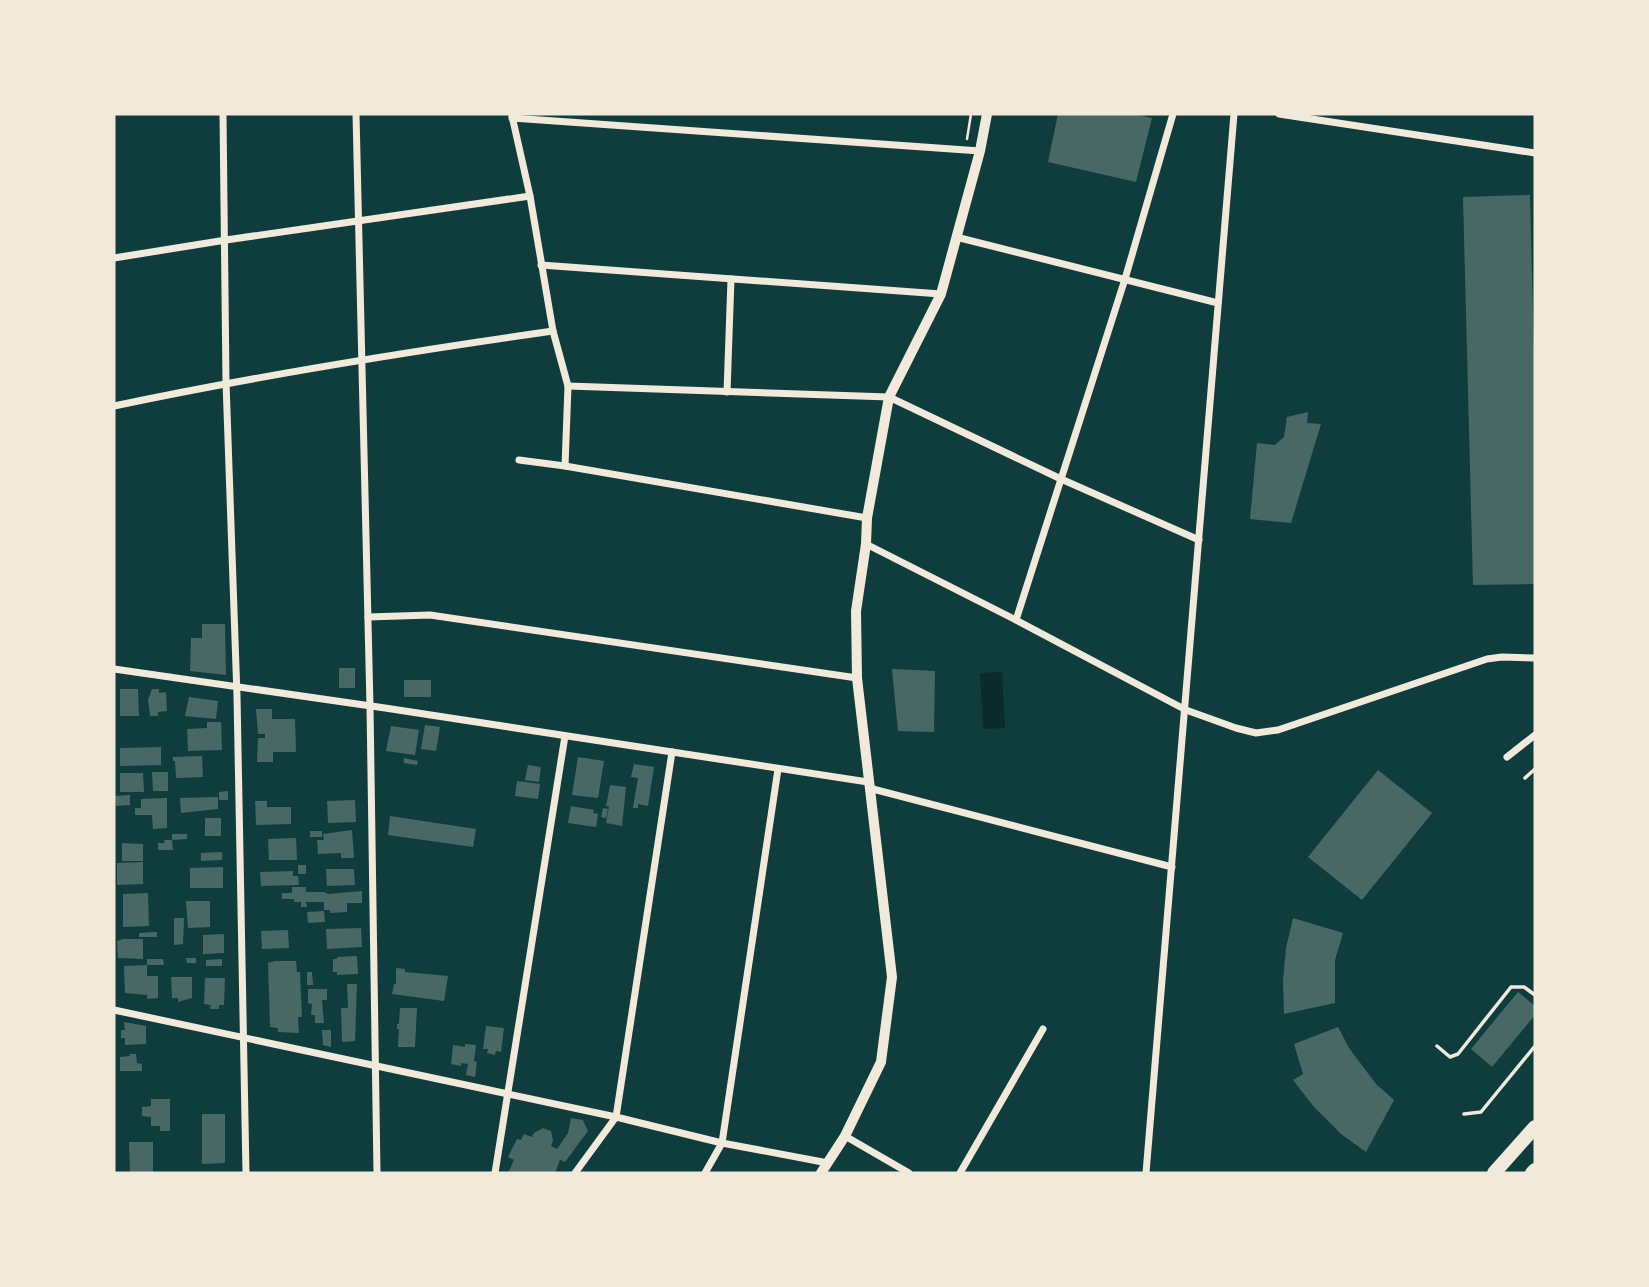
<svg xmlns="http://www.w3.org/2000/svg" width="1649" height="1287" viewBox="0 0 1649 1287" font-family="'Exo 2',sans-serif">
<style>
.water{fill:#0a2a2b}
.building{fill:#486865}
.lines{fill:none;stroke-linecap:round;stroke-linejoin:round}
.path{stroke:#f1e9da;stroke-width:2.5}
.service{stroke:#f1e9da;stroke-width:3.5}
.minor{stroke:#f1e9da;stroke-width:7}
.tertiary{stroke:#f1e9da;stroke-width:10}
.motorway{stroke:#f1e9da;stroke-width:14}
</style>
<rect width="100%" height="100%" fill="#0f3d3e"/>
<path class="water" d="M1002,672L1005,728L983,729L980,673Z"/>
<g class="building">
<path d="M1058,114H1134L1152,118L1136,182L1048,162Z"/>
<path d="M1530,195L1535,391V584L1473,585L1463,197Z"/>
<path d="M1308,412L1307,423L1321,424L1291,523L1250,519L1257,443L1275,445L1284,437L1287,417Z"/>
<path d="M202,624H225L226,675L190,671L191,638H202Z"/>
<rect x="339" y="668" width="16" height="20"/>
<path d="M892,669L935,671L934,732L898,731Z"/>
<rect x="404" y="680" width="27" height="17"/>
<path d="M120,689H138L139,716H120Z"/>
<path d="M152,689H159V693L166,692L167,711L158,712V716H150L148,700Z"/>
<path d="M189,697L218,701L216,719L185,716Z"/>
<path d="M256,709H272V719H295L296,752H273V762H257L258,738H265V734H258Z"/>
<path d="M207,722H221L222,750L188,751L187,729L207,728Z"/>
<path d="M425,725L440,727L436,751L421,749Z"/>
<path d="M391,726L419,730L415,755L386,751Z"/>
<path d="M161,747V765L120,766V748Z"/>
<path d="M202,756L203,777L176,778L175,761H173V757Z"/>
<path d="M578,757L604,761L598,798L572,795Z"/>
<path d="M404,758L418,761L417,765L404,763Z"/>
<path d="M634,764L654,767L648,806L638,804V808H633L638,778L631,777Z"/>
<path d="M528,765L541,767L539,782L525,780Z"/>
<path d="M1378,770L1432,813L1362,900L1308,857Z"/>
<path d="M152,772H168V791H153Z"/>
<path d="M120,773H143L144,792H120Z"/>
<path d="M517,781L540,784L538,799L515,796Z"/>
<path d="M610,785L626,787L622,826L606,823L609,806H606Z"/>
<path d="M228,791V800H219V792Z"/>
<path d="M130,795V805L116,806L115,796Z"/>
<path d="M218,797V809L181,813L180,798Z"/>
<path d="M167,798V828L153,829L152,815H135V808H141V799Z"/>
<path d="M355,800L356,822L328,823L327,801Z"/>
<path d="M255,801H267V807H291V824L256,825Z"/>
<path d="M571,806L594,810L593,813L598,814L596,827L568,823Z"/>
<path d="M603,808L608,809L606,818L601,817Z"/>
<path d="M390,816L476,829L473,847L388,835Z"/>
<rect x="205" y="818" width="16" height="18"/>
<path d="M352,830L354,858H341V853L318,854L317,840H324L323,834Z"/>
<rect x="310" y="831" width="12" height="6"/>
<path d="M172,834H187V839L172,840Z"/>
<path d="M296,838L297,860H269L268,839Z"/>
<path d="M164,840H172L173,850H158V843H165Z"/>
<path d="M122,843L143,844V861H122Z"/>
<path d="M222,852V860L201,861V853Z"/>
<path d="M143,862V884L117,885V863Z"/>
<rect x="298" y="865" width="8" height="9"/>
<path d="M223,867V888H190V868Z"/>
<path d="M326,869H354L355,885L327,886Z"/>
<path d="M293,871V876H298L299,885L261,886L260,872Z"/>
<path d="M292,887H306V892H324L328,894L362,891V903H347V912L330,913V910H324V902H306L307,907H301V902H294V899H282V893H292Z"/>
<path d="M148,893L149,926L123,927V894Z"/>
<path d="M186,901H210V927L188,928Z"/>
<path d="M324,911L325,922L308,923L307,912Z"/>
<path d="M174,918H184L183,944L174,945Z"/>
<path d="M1293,918L1343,933L1335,960V1003L1284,1014L1283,980L1286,948Z"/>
<path d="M361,928L362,947L327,949L326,929Z"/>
<path d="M288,930L289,948L262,949L261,931Z"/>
<path d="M157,932V937H139V933Z"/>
<path d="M224,934V953L203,954V935Z"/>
<path d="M123,939H143V959L118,958L117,941Z"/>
<path d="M357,956L358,974L337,975V972H333V959H337V957Z"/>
<path d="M186,958H196V963H187Z"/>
<path d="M147,959H163L164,965H147V976H158V998L147,999V995L125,993L124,966L147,965Z"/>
<path d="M222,959V966H206V960Z"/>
<path d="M275,961H296L297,972H300L302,1017H298L299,1033L278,1032V1028L270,1027L268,963Z"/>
<path d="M396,968L405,969V972L448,976L444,1001L392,994L394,984H396Z"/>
<path d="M307,972H312L313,985H307Z"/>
<path d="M171,977H192V998L178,1002V998H172Z"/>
<path d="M205,978H225L224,1005H219V1009H210L211,1005L204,1004Z"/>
<path d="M347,984H357L355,1041L342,1042L341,1008H348Z"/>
<path d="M308,989H327V1000H322L324,1023H315V1015H311L312,1004L308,1003Z"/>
<path d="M1518,992L1535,1006V1015L1492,1067L1471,1049Z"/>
<path d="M400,1008H417L415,1047H398L399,1029H397V1024H399Z"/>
<path d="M124,1022L146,1026V1044L125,1045V1038H121V1030H125Z"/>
<path d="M486,1026L504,1028L501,1052L496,1051L495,1055L487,1053L488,1049H483Z"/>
<path d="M1338,1027L1349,1048L1376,1084L1394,1100L1366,1152L1341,1134L1314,1107L1293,1080L1303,1074L1294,1044Z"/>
<path d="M322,1030H331V1047L323,1045Z"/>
<path d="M465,1044L476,1045L474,1061L477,1062L475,1077L466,1075L468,1064L461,1063V1066L451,1064L453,1045L465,1047Z"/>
<path d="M130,1054H136L137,1063L142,1064V1071H120V1057L130,1056Z"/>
<path d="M151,1099H170V1131H160V1126H151V1117L142,1116V1107L151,1106Z"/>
<path d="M202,1114H225V1163L202,1164Z"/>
<path d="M571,1118L583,1120L588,1131L565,1162L560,1160L555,1173H508L514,1160L508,1157L517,1139L521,1140L524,1134L532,1137L534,1133L543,1128L551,1131L553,1141L551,1146L557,1149L568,1133Z"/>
<path d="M129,1142H153V1173H130Z"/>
</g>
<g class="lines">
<path class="path" d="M967,139L971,114"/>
<g class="service">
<path d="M1525,778L1535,769"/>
<path d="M1437,1046L1450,1057L1458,1054L1511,987H1524L1535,995"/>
<path d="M1464,1114L1481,1112L1535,1046"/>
</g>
<g class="minor">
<path d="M223,114L226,382L237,696L246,1173"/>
<path d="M356,114L370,706L377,1173"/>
<path d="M1279,114L1535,153"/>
<path d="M512,116L530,196L553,331L568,386L565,466"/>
<path d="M512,118L980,151"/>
<path d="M956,237L1218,303"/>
<path d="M114,258L226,240L530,196"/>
<path d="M541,265L941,294"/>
<path d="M568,386L889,397L1061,479L1199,540"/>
<path d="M727,392L731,279"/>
<path d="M114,406C260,375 406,352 553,331"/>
<path d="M519,460L565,466L867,518"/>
<path d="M866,544L1016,620L1186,710L1236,728L1256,733L1278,730L1487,659L1502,657L1535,658"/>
<path d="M368,617L430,615L857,678"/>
<path d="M1016,620L1125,279L1173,114"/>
<path d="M114,669L385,708L868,782"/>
<path d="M1507,757L1535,735"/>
<path d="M869,788L1172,867"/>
<path d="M114,1010L616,1117L722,1143L828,1163"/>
<path d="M845,1136L909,1173"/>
<path d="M495,1173L565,736"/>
<path d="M575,1173L616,1117L672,752"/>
<path d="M705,1173L722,1143L778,769"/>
<path d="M960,1173L1043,1029"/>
<path d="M1146,1173L1234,114"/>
</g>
<path class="tertiary" d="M821,1173L845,1136L881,1062L892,977L857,678L856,611L866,544L867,518L889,397L941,294L980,151L987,114"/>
<g class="motorway">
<path d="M1494,1173L1535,1127"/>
<path d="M1532,1173L1535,1170"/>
</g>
</g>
<rect width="1649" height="1287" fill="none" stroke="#f1e9da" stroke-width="231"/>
</svg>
